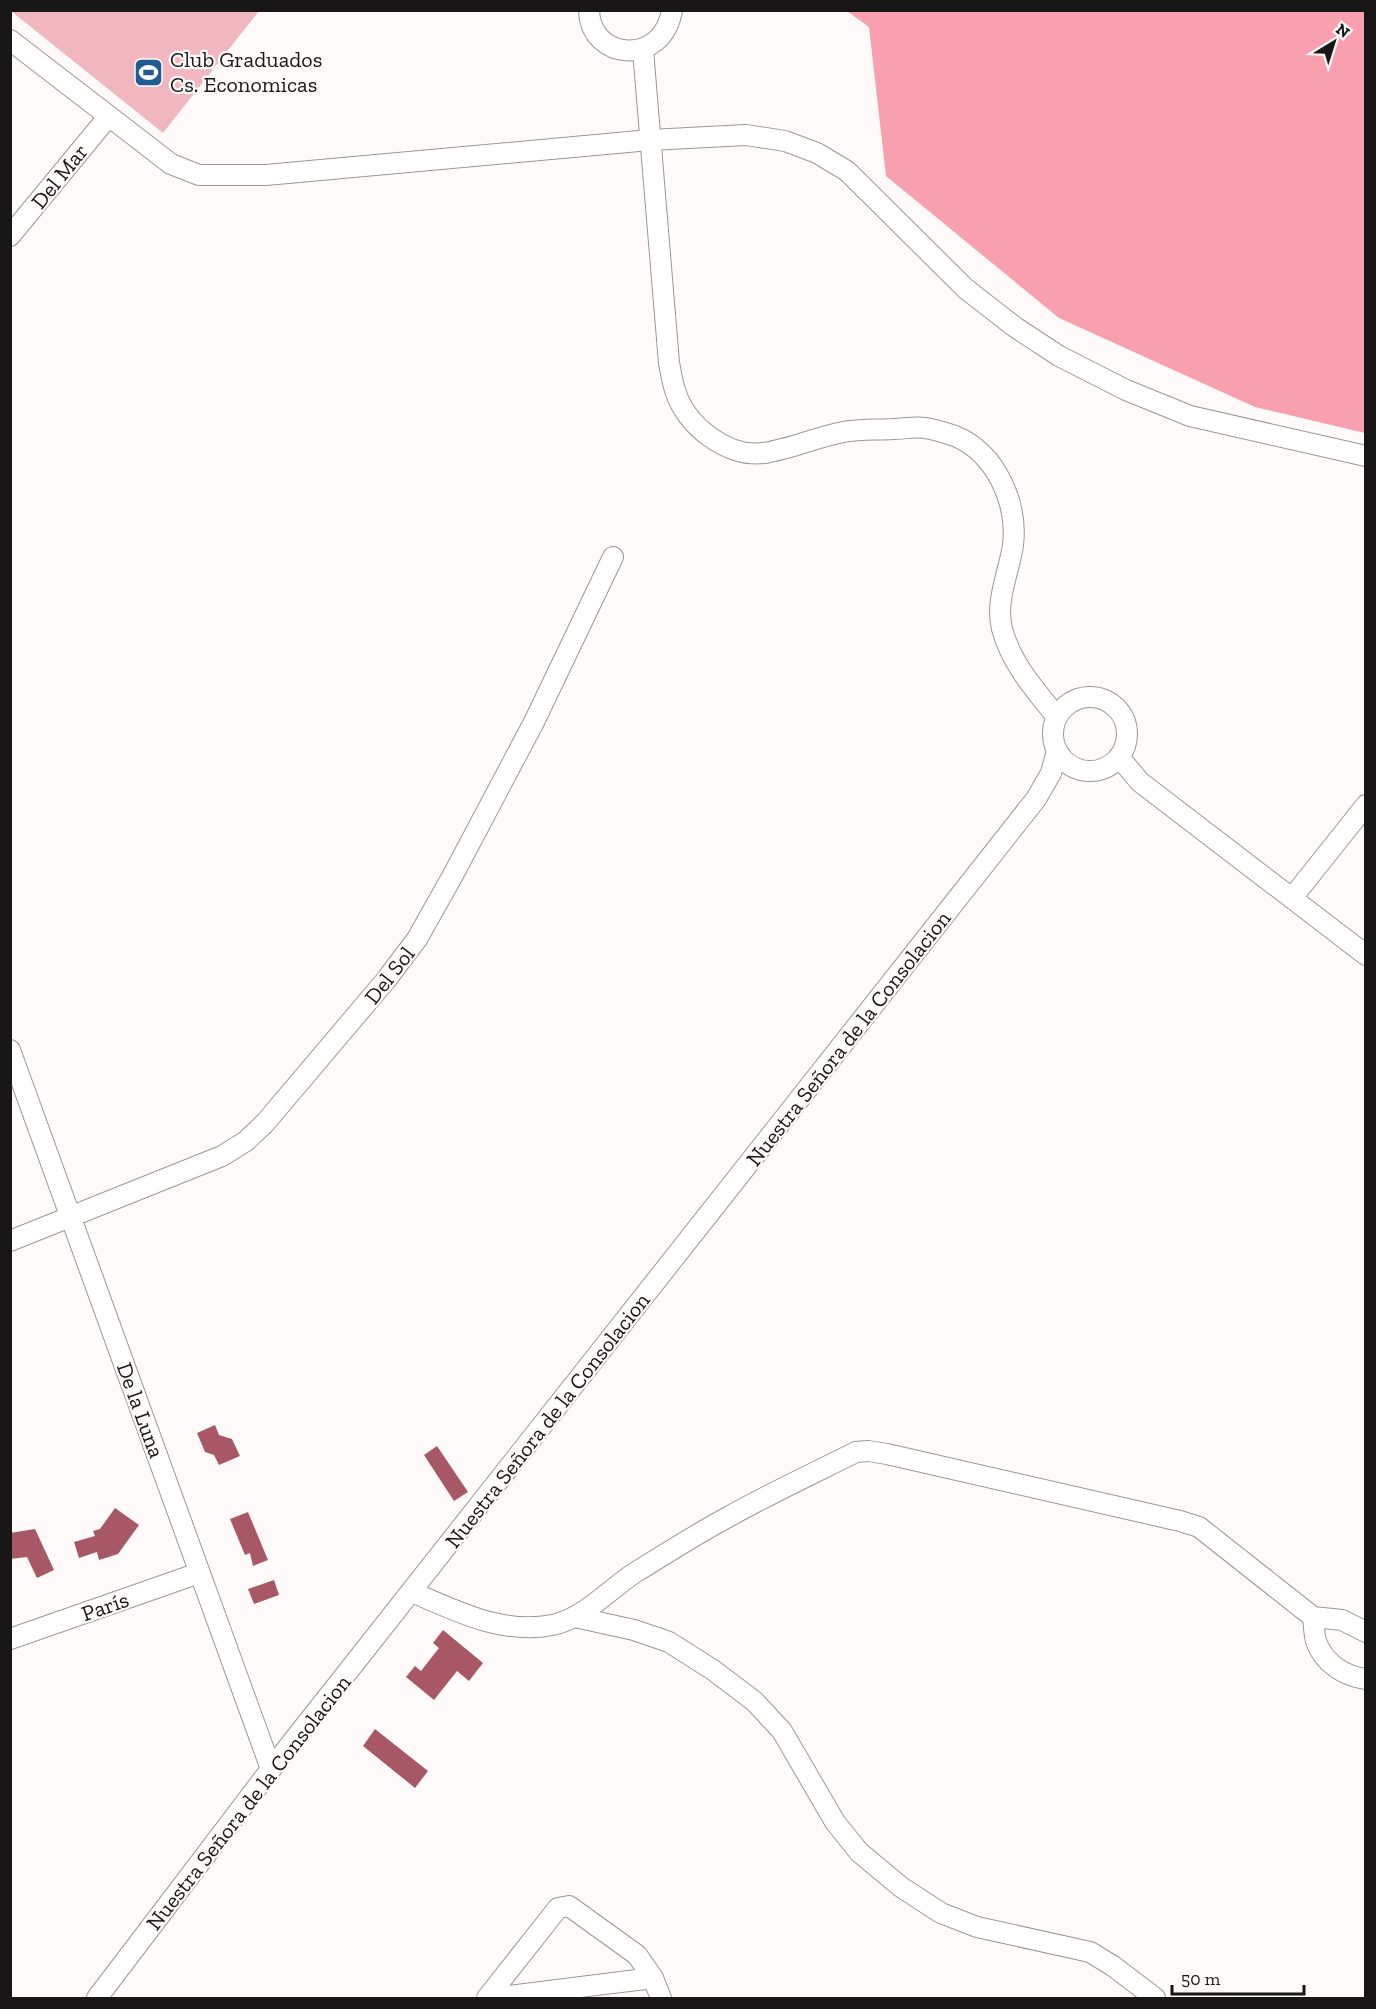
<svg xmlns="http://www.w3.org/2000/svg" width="1376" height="2009" viewBox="0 0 1376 2009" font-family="'Zilla Slab',serif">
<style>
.green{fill:#f0b7bf}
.forest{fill:#f8a0ad}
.building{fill:#a85865}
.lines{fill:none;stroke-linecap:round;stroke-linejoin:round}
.street-casing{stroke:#9c9797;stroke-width:22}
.street{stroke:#fff;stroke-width:20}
.labels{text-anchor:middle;stroke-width:4.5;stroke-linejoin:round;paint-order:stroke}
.poi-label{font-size:22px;fill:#181617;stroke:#fffafa;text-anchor:start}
.street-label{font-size:22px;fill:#181617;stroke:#fffafa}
</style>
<rect width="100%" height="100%" fill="#fffafa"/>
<path class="green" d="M11,11H259L163,133Z"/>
<path class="forest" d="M847,11H1365V433L1255,407L1059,318L886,176L869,27Z"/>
<g class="building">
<path d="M215,1425L219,1435L232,1439L240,1456L219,1465L214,1455L205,1452L197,1433Z"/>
<path d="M437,1446L468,1492L454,1501L424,1455Z"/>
<path d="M115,1508L139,1525L118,1554L99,1560L97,1552L79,1558L74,1542L95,1536L93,1531L100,1529Z"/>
<path d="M248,1512L268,1560L253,1566L250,1553L245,1555L230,1519Z"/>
<path d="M35,1529L54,1570L37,1578L27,1557L10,1559V1533Z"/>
<path d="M274,1580L279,1595L254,1604L248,1589Z"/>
<path d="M443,1630L483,1663L469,1681L457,1671L434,1700L406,1677L415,1666L421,1671L439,1648L433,1643Z"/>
<path d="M375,1729L428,1771L415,1788L363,1746Z"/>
</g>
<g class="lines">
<defs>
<g id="street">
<path d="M589,10C590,61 663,67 672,10"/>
<path d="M10,40L171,164L199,175H266L650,140L746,135L785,141L817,153L847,171L966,289L1015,327L1059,356L1126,390L1190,416L1366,456"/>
<path d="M643,50L669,363C671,372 672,381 675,390C685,425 727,458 764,453C791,449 817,437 843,432C859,429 877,430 893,429C903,429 915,426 925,428C934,429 946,433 955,436C996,453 1018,503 1013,545C1009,573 995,600 1002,629C1011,663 1035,690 1057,717"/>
<path d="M10,236L108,117"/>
<circle cx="1090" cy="734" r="37"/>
<path d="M1119,757L1140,782L1366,955"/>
<path d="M1292,898L1366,805"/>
<path d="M10,1050L271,1769"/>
<path d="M10,1241L222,1156L246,1141L265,1123L386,980L417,939L453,875L534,722L613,557"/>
<path d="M412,1592C456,1611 503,1635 552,1625C584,1619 609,1589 636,1572C667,1553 698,1533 730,1516C771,1493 814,1473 856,1452L868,1451L887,1454L1180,1521L1199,1527L1313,1617L1342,1620L1366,1632"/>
<path d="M575,1617L634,1630L669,1642L713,1670L754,1701L782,1731L835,1822L859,1852L901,1887L941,1913L977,1927L1090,1952L1113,1966L1155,1998"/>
<path d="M1313,1617C1314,1625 1314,1634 1316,1641C1323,1662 1343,1676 1366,1679"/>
<path d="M10,1639L199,1573"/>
<path d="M97,1998L271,1769L1036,799L1051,773L1057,751"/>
<path d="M487,1998L558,1908L569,1906L637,1955L653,1978L661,1998"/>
<path d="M492,1998L653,1978"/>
</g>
</defs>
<use href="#street" class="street-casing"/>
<use href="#street" class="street"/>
</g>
<defs>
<symbol id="stadium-square" viewBox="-11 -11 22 22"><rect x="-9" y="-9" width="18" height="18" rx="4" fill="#1f5c93" stroke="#fffafa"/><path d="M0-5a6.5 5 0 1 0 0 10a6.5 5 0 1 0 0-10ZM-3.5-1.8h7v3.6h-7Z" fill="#fff"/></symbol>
</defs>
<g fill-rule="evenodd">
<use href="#stadium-square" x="132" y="56" width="33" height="33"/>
</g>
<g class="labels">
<g class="poi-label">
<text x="170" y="67">Club Graduados<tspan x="170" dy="25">Cs. Economicas</tspan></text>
</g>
<g class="street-label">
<text transform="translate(59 176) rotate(-51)" y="8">Del Mar</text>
<text transform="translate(389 975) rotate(-52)" y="8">Del Sol</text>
<text transform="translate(848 1038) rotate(-52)" y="8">Nuestra Señora de la Consolacion</text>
<text transform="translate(141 1410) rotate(70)" y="8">De la Luna</text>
<text transform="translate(547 1420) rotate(-52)" y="8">Nuestra Señora de la Consolacion</text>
<text transform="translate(105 1606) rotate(-19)" y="8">París</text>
<text transform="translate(248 1802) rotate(-52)" y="8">Nuestra Señora de la Consolacion</text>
</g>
</g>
<rect width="1376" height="2009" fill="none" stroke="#181617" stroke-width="24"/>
<g transform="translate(1334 42) rotate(38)" stroke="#fffafa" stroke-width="4.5" paint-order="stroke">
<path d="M0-4.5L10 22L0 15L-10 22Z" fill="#181617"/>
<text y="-9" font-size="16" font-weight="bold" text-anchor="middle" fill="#181617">N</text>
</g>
<path d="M1172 1985v9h132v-9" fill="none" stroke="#181617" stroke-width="3"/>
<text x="1181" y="1985" font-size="18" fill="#181617" stroke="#fffafa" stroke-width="4.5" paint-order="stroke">50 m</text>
</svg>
